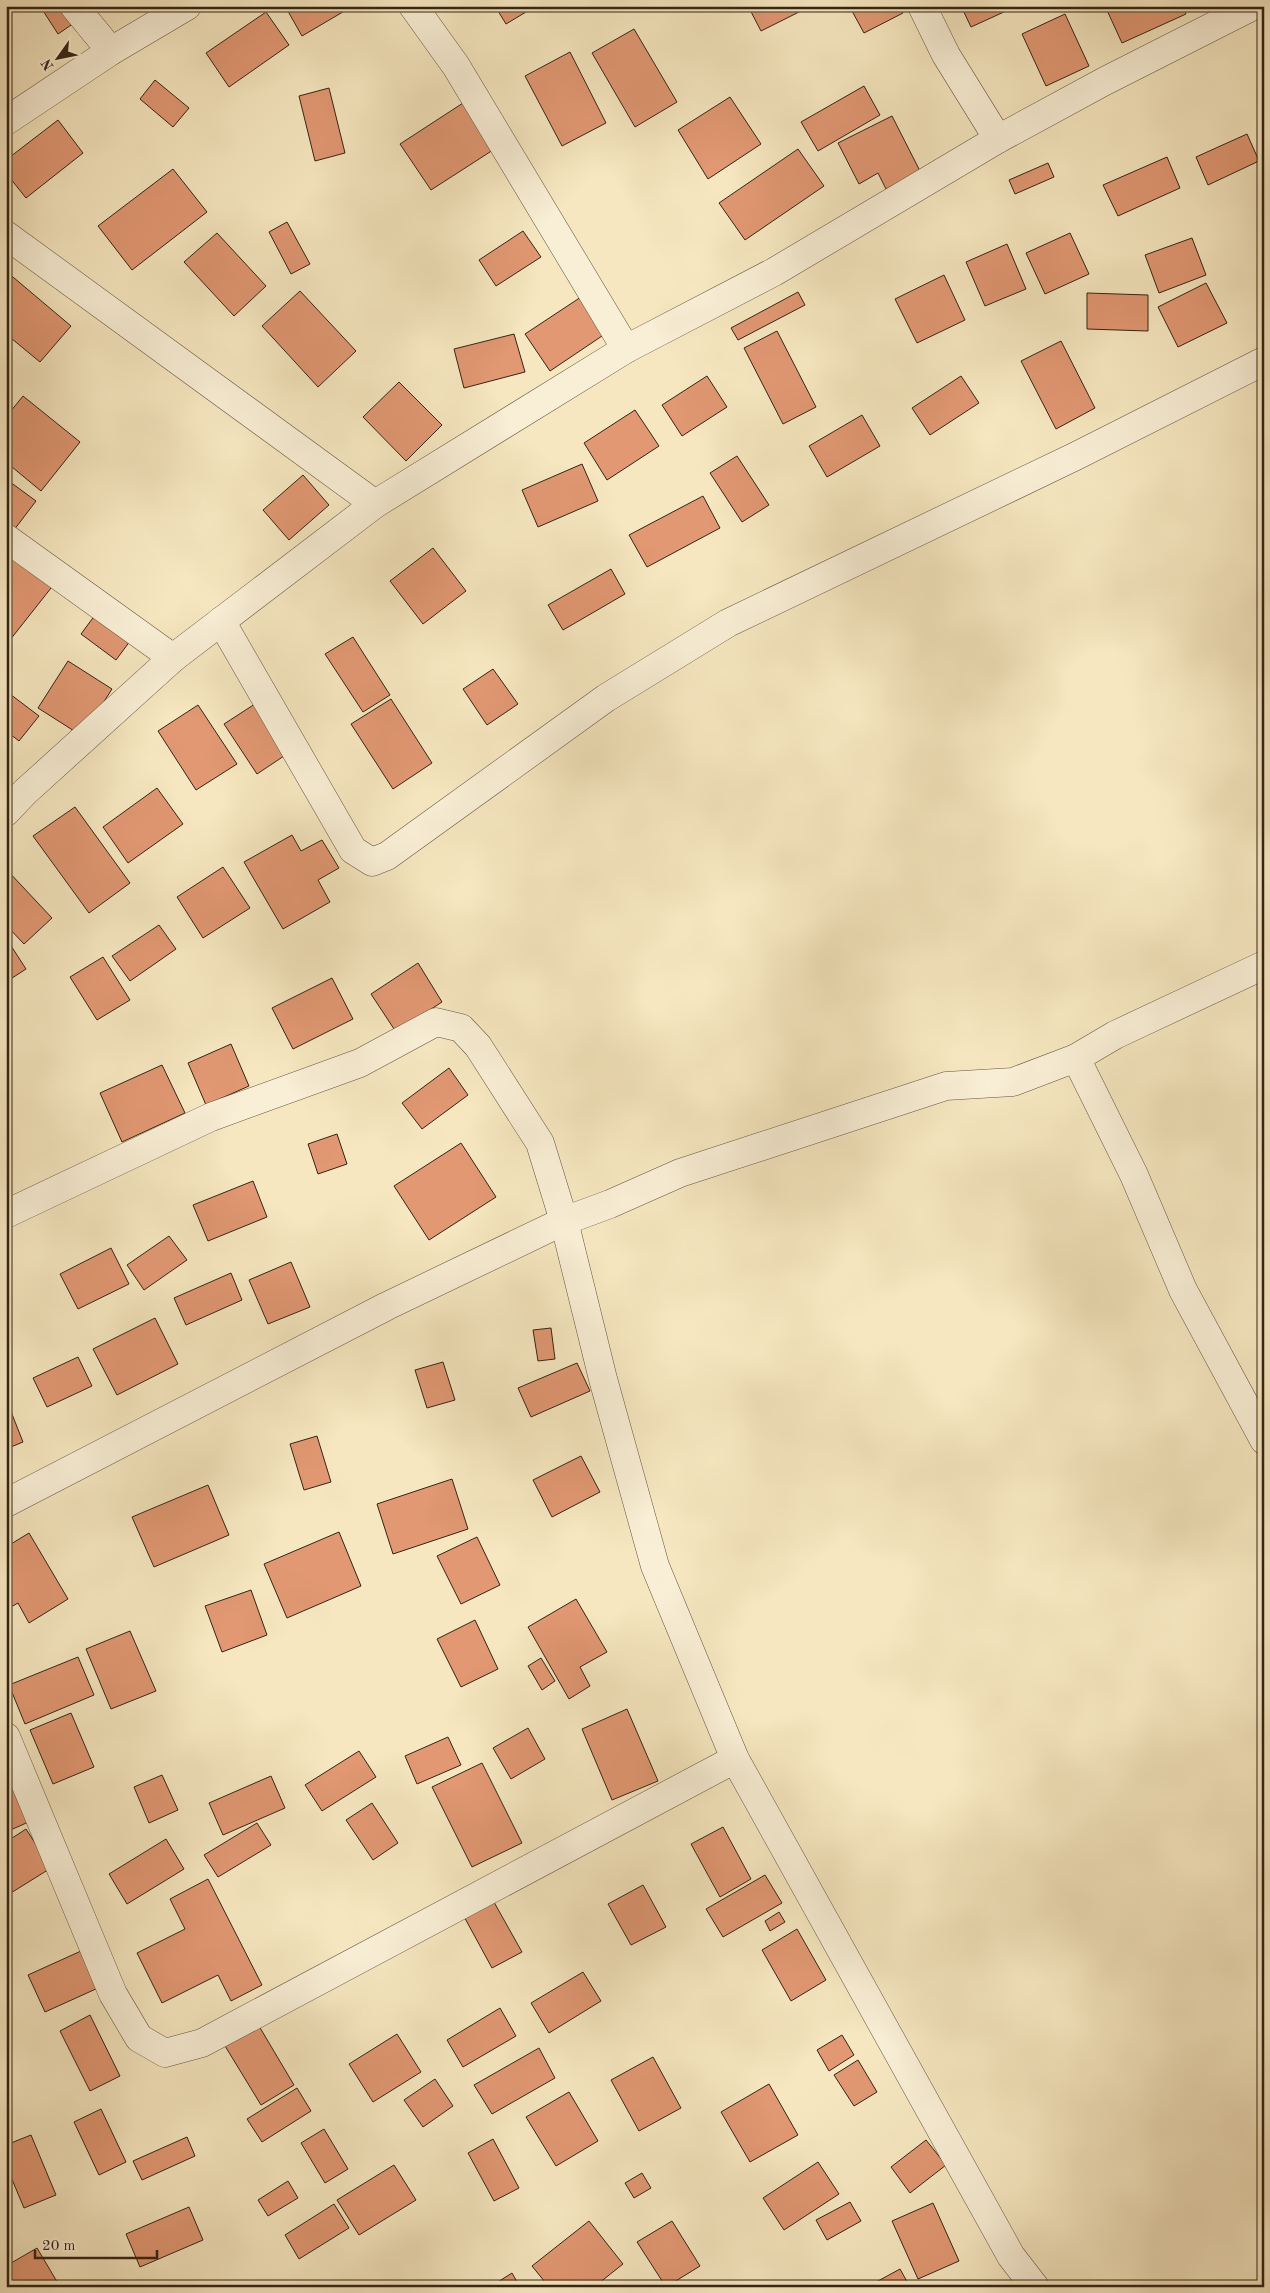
<svg xmlns="http://www.w3.org/2000/svg" width="1270" height="2293" viewBox="0 0 1270 2293" font-family="'Old Standard TT',serif">
<style>
.building{fill:#e19873;stroke:#342414}
.lines{fill:none;stroke-linecap:round;stroke-linejoin:round}
.minor-casing{stroke:#64553f;stroke-width:29}
.minor{stroke:#f9efd6;stroke-width:28}
</style>
<rect width="100%" height="100%" fill="#f6e7c0"/>
<filter id="stains"><feTurbulence type="fractalNoise" baseFrequency=".004" numOctaves="4"/><feColorMatrix values="0 0 0 0 .2 0 0 0 0 .09 0 0 0 0 .02 0 0 0 .5 -.17"/></filter>
<radialGradient id="worn" r=".72"><stop offset=".6" stop-color="#630" stop-opacity="0"/><stop offset="1" stop-color="#630" stop-opacity=".3"/></radialGradient>
<g class="building">
<path d="M40,6H68L77,21L58,34Z"/>
<path d="M285,6H353L302,36Z"/>
<path d="M495,6H536L506,24Z"/>
<path d="M748,6H799L801,11L761,31Z"/>
<path d="M860,6H899L903,13L864,33L852,11Z"/>
<path d="M961,6H1017L971,27Z"/>
<path d="M1105,6H1183L1186,14L1122,43Z"/>
<path d="M266,12L289,45L229,87L206,53Z"/>
<path d="M1065,14L1089,66L1046,86L1022,34Z"/>
<path d="M634,29L677,102L635,127L592,53Z"/>
<path d="M570,52L606,123L562,146L525,76Z"/>
<path d="M155,80L189,108L173,127L140,99Z"/>
<path d="M864,86L880,115L818,151L801,122Z"/>
<path d="M329,88L345,153L315,161L299,96Z"/>
<path d="M730,97L761,144L708,179L678,130Z"/>
<path d="M463,103L493,150L431,190L400,144Z"/>
<path d="M892,116L920,171L886,189L878,173L859,184L838,143Z"/>
<path d="M58,120L83,153L26,198L6,173V160Z"/>
<path d="M1247,134L1259,161L1208,185L1196,157Z"/>
<path d="M798,149L824,186L745,240L719,203Z"/>
<path d="M1167,157L1180,188L1118,216L1103,185Z"/>
<path d="M1048,163L1054,177L1015,194L1009,180Z"/>
<path d="M173,169L207,212L132,270L98,226Z"/>
<path d="M287,222L310,264L291,274L269,232Z"/>
<path d="M523,231L541,257L496,286L479,260Z"/>
<path d="M217,233L266,286L234,316L184,262Z"/>
<path d="M1070,233L1089,274L1045,294L1026,253Z"/>
<path d="M1192,238L1206,275L1159,293L1145,255Z"/>
<path d="M1007,244L1026,289L985,306L966,262Z"/>
<path d="M7,272L71,326L40,362L6,334Z"/>
<path d="M944,275L965,320L917,343L895,299Z"/>
<path d="M1206,283L1227,323L1178,347L1158,307Z"/>
<path d="M300,291L356,351L318,387L262,326Z"/>
<path d="M798,292L805,305L738,340L731,328Z"/>
<path d="M1087,293L1148,295V331L1087,329Z"/>
<path d="M581,297L605,334L550,371L525,334Z"/>
<path d="M777,331L816,407L783,424L744,348Z"/>
<path d="M514,334L525,372L464,388L454,349Z"/>
<path d="M1061,341L1095,408L1056,429L1021,361Z"/>
<path d="M707,376L727,407L682,436L662,405Z"/>
<path d="M961,376L979,403L930,435L912,408Z"/>
<path d="M399,382L442,425L406,461L363,417Z"/>
<path d="M23,396L80,442L41,491L6,462V417Z"/>
<path d="M635,410L659,446L607,480L584,443Z"/>
<path d="M862,415L880,446L827,477L809,446Z"/>
<path d="M737,456L769,505L742,522L710,473Z"/>
<path d="M582,464L598,501L538,527L522,490Z"/>
<path d="M303,475L329,505L289,540L263,510Z"/>
<path d="M6,479L36,501L14,530L6,524Z"/>
<path d="M703,496L720,528L647,567L629,535Z"/>
<path d="M433,548L466,591L423,624L390,581Z"/>
<path d="M14,551L55,583L6,645V562Z"/>
<path d="M611,569L625,594L563,630L548,605Z"/>
<path d="M98,611L133,637L116,660L81,634Z"/>
<path d="M353,637L390,695L363,712L325,654Z"/>
<path d="M68,661L112,689L82,736L38,708Z"/>
<path d="M493,669L518,704L487,725L463,689Z"/>
<path d="M6,691L39,716L19,741L6,731Z"/>
<path d="M391,699L432,763L393,789L351,724Z"/>
<path d="M258,702L290,752L257,774L224,724Z"/>
<path d="M198,705L237,764L196,790L158,731Z"/>
<path d="M157,788L183,824L128,863L103,827Z"/>
<path d="M75,807L130,883L89,913L33,836Z"/>
<path d="M292,835L301,851L322,840L339,868L318,880L330,902L283,929L244,862Z"/>
<path d="M223,867L250,908L203,938L177,897Z"/>
<path d="M6,869L52,918L24,944L6,925Z"/>
<path d="M159,925L176,949L130,981L112,956Z"/>
<path d="M6,938L26,969L6,982Z"/>
<path d="M103,957L130,1000L97,1020L70,977Z"/>
<path d="M418,963L442,1002L396,1032L371,994Z"/>
<path d="M332,978L353,1019L293,1049L272,1008Z"/>
<path d="M231,1044L249,1086L206,1105L188,1063Z"/>
<path d="M162,1065L185,1113L122,1142L100,1093Z"/>
<path d="M449,1068L468,1095L422,1129L402,1103Z"/>
<path d="M337,1134L347,1164L318,1174L308,1144Z"/>
<path d="M461,1143L496,1197L429,1240L394,1186Z"/>
<path d="M253,1181L267,1217L208,1241L193,1205Z"/>
<path d="M169,1236L187,1260L144,1290L127,1265Z"/>
<path d="M111,1248L129,1284L78,1309L60,1274Z"/>
<path d="M291,1262L310,1307L268,1324L249,1280Z"/>
<path d="M231,1273L242,1300L186,1325L174,1298Z"/>
<path d="M155,1318L178,1364L117,1395L93,1349Z"/>
<path d="M551,1328L555,1359L538,1361L533,1330Z"/>
<path d="M78,1357L92,1386L47,1407L33,1378Z"/>
<path d="M443,1362L455,1400L427,1408L415,1370Z"/>
<path d="M577,1363L590,1391L531,1417L518,1388Z"/>
<path d="M6,1399L23,1442L6,1449Z"/>
<path d="M317,1436L331,1482L304,1490L290,1444Z"/>
<path d="M581,1456L600,1492L552,1517L533,1480Z"/>
<path d="M452,1479L468,1529L393,1554L377,1504Z"/>
<path d="M208,1485L229,1535L154,1567L132,1517Z"/>
<path d="M339,1532L361,1586L287,1618L264,1564Z"/>
<path d="M29,1533L68,1599L29,1623L18,1603L6,1610V1547Z"/>
<path d="M477,1537L500,1585L461,1604L437,1556Z"/>
<path d="M251,1590L267,1635L222,1652L205,1606Z"/>
<path d="M576,1599L607,1652L580,1667L590,1686L569,1699L528,1627Z"/>
<path d="M475,1620L498,1669L461,1687L437,1639Z"/>
<path d="M130,1631L156,1691L111,1709L86,1649Z"/>
<path d="M78,1657L94,1695L25,1724L9,1685Z"/>
<path d="M541,1658L555,1681L542,1690L528,1666Z"/>
<path d="M627,1709L658,1781L612,1800L582,1729Z"/>
<path d="M71,1713L94,1767L53,1784L30,1730Z"/>
<path d="M528,1728L545,1759L511,1779L493,1748Z"/>
<path d="M448,1737L461,1765L417,1784L405,1756Z"/>
<path d="M359,1751L376,1777L322,1811L305,1785Z"/>
<path d="M6,1761L33,1820L6,1832Z"/>
<path d="M482,1763L522,1843L472,1867L432,1787Z"/>
<path d="M162,1775L178,1810L149,1823L134,1787Z"/>
<path d="M271,1776L285,1808L223,1835L209,1803Z"/>
<path d="M372,1803L398,1843L373,1860L346,1820Z"/>
<path d="M257,1823L271,1845L218,1877L204,1855Z"/>
<path d="M723,1827L751,1879L720,1897L691,1844Z"/>
<path d="M26,1829L51,1868L6,1896V1842Z"/>
<path d="M166,1839L184,1869L127,1904L109,1874Z"/>
<path d="M765,1875L782,1903L723,1937L706,1909Z"/>
<path d="M208,1879L262,1985L231,2001L218,1975L162,2003L137,1953L185,1929L170,1899Z"/>
<path d="M643,1885L666,1927L631,1945L608,1904Z"/>
<path d="M490,1895L522,1952L492,1968L461,1911Z"/>
<path d="M779,1912L785,1922L770,1931L765,1921Z"/>
<path d="M797,1929L826,1980L791,2001L762,1950Z"/>
<path d="M81,1951L98,1988L45,2012L28,1975Z"/>
<path d="M583,1972L601,2001L549,2033L531,2003Z"/>
<path d="M500,2008L516,2036L463,2067L447,2040Z"/>
<path d="M90,2015L120,2076L90,2091L60,2031Z"/>
<path d="M256,2021L294,2085L261,2105L222,2041Z"/>
<path d="M397,2034L421,2072L373,2102L349,2064Z"/>
<path d="M842,2035L854,2055L829,2071L817,2050Z"/>
<path d="M539,2048L555,2078L492,2114L474,2085Z"/>
<path d="M653,2057L681,2108L639,2131L611,2080Z"/>
<path d="M858,2060L877,2092L854,2106L834,2075Z"/>
<path d="M435,2079L453,2106L423,2127L404,2100Z"/>
<path d="M769,2084L798,2135L750,2162L721,2112Z"/>
<path d="M297,2088L311,2111L262,2142L247,2119Z"/>
<path d="M569,2092L598,2141L556,2166L526,2117Z"/>
<path d="M101,2109L126,2162L99,2175L74,2122Z"/>
<path d="M324,2129L348,2169L325,2183L301,2143Z"/>
<path d="M31,2135L56,2195L24,2208L11,2177L6,2178V2145Z"/>
<path d="M187,2137L195,2156L142,2180L133,2161Z"/>
<path d="M493,2139L519,2188L494,2201L468,2153Z"/>
<path d="M926,2140L946,2165L910,2193L891,2167Z"/>
<path d="M818,2162L839,2194L784,2230L763,2198Z"/>
<path d="M394,2165L416,2200L359,2235L337,2200Z"/>
<path d="M642,2173L651,2188L634,2198L625,2183Z"/>
<path d="M288,2181L298,2198L268,2216L258,2200Z"/>
<path d="M850,2202L861,2221L827,2240L816,2220Z"/>
<path d="M933,2203L959,2261L918,2279L892,2221Z"/>
<path d="M334,2204L349,2228L299,2259L285,2235Z"/>
<path d="M189,2207L203,2240L140,2267L126,2234Z"/>
<path d="M589,2221L623,2264L594,2287H549L532,2266Z"/>
<path d="M672,2221L700,2266L666,2287L637,2242Z"/>
<path d="M37,2248L59,2285L6,2287V2266Z"/>
<path d="M900,2269L910,2287H867Z"/>
<path d="M512,2273L520,2287H490Z"/>
</g>
<g class="lines">
<defs>
<g id="minor">
<path d="M74,6L111,51"/>
<path d="M413,6L456,66L626,349"/>
<path d="M922,6L946,55L998,139"/>
<path d="M6,121L111,51L187,6"/>
<path d="M6,235L375,504"/>
<path d="M6,538L173,658"/>
<path d="M221,621L353,850L372,862L387,856L606,698L728,623L1076,456L1264,361"/>
<path d="M6,812L25,792L173,658L375,504L626,349L774,272L998,139L1105,81L1253,6"/>
<path d="M1076,1058L1115,1035L1264,965"/>
<path d="M6,1214L211,1117L360,1063L436,1022L461,1028L478,1046L540,1143L564,1221L603,1379L655,1566L735,1759L1011,2256L1035,2287"/>
<path d="M6,1503L387,1306L564,1221L610,1204L680,1173L946,1086L1013,1082L1076,1058L1134,1175L1183,1290L1264,1440"/>
<path d="M6,1737L113,1994L139,2038L165,2053L202,2043L735,1759"/>
</g>
</defs>
<use href="#minor" class="minor-casing"/>
<use href="#minor" class="minor"/>
</g>
<rect width="1270" height="2293" fill="none" stroke="#f6e7c0" stroke-width="25"/>
<rect x="8" y="8" width="1255" height="2278" fill="none" stroke="#342414" stroke-width="2.5"/>
<rect x="12" y="12" width="1245" height="2268" fill="none" stroke="#342414"/>
<g transform="translate(58 58) rotate(237)" stroke="#f9efd6" stroke-width="4" paint-order="stroke">
<path d="M0-4L9 19L0 12L-9 19Z" fill="#342414"/>
<text y="-8" font-size="14" font-weight="bold" text-anchor="middle" fill="#342414">N</text>
</g>
<path d="M35 2250v8h122v-8" fill="none" stroke="#342414" stroke-width="2.5"/>
<text x="42" y="2250" font-size="15" fill="#342414" stroke="#f9efd6" stroke-width="4" paint-order="stroke">20 m</text>
<rect width="100%" height="100%" filter="url(#stains)"/>
<rect width="100%" height="100%" fill="url(#worn)"/>
</svg>
